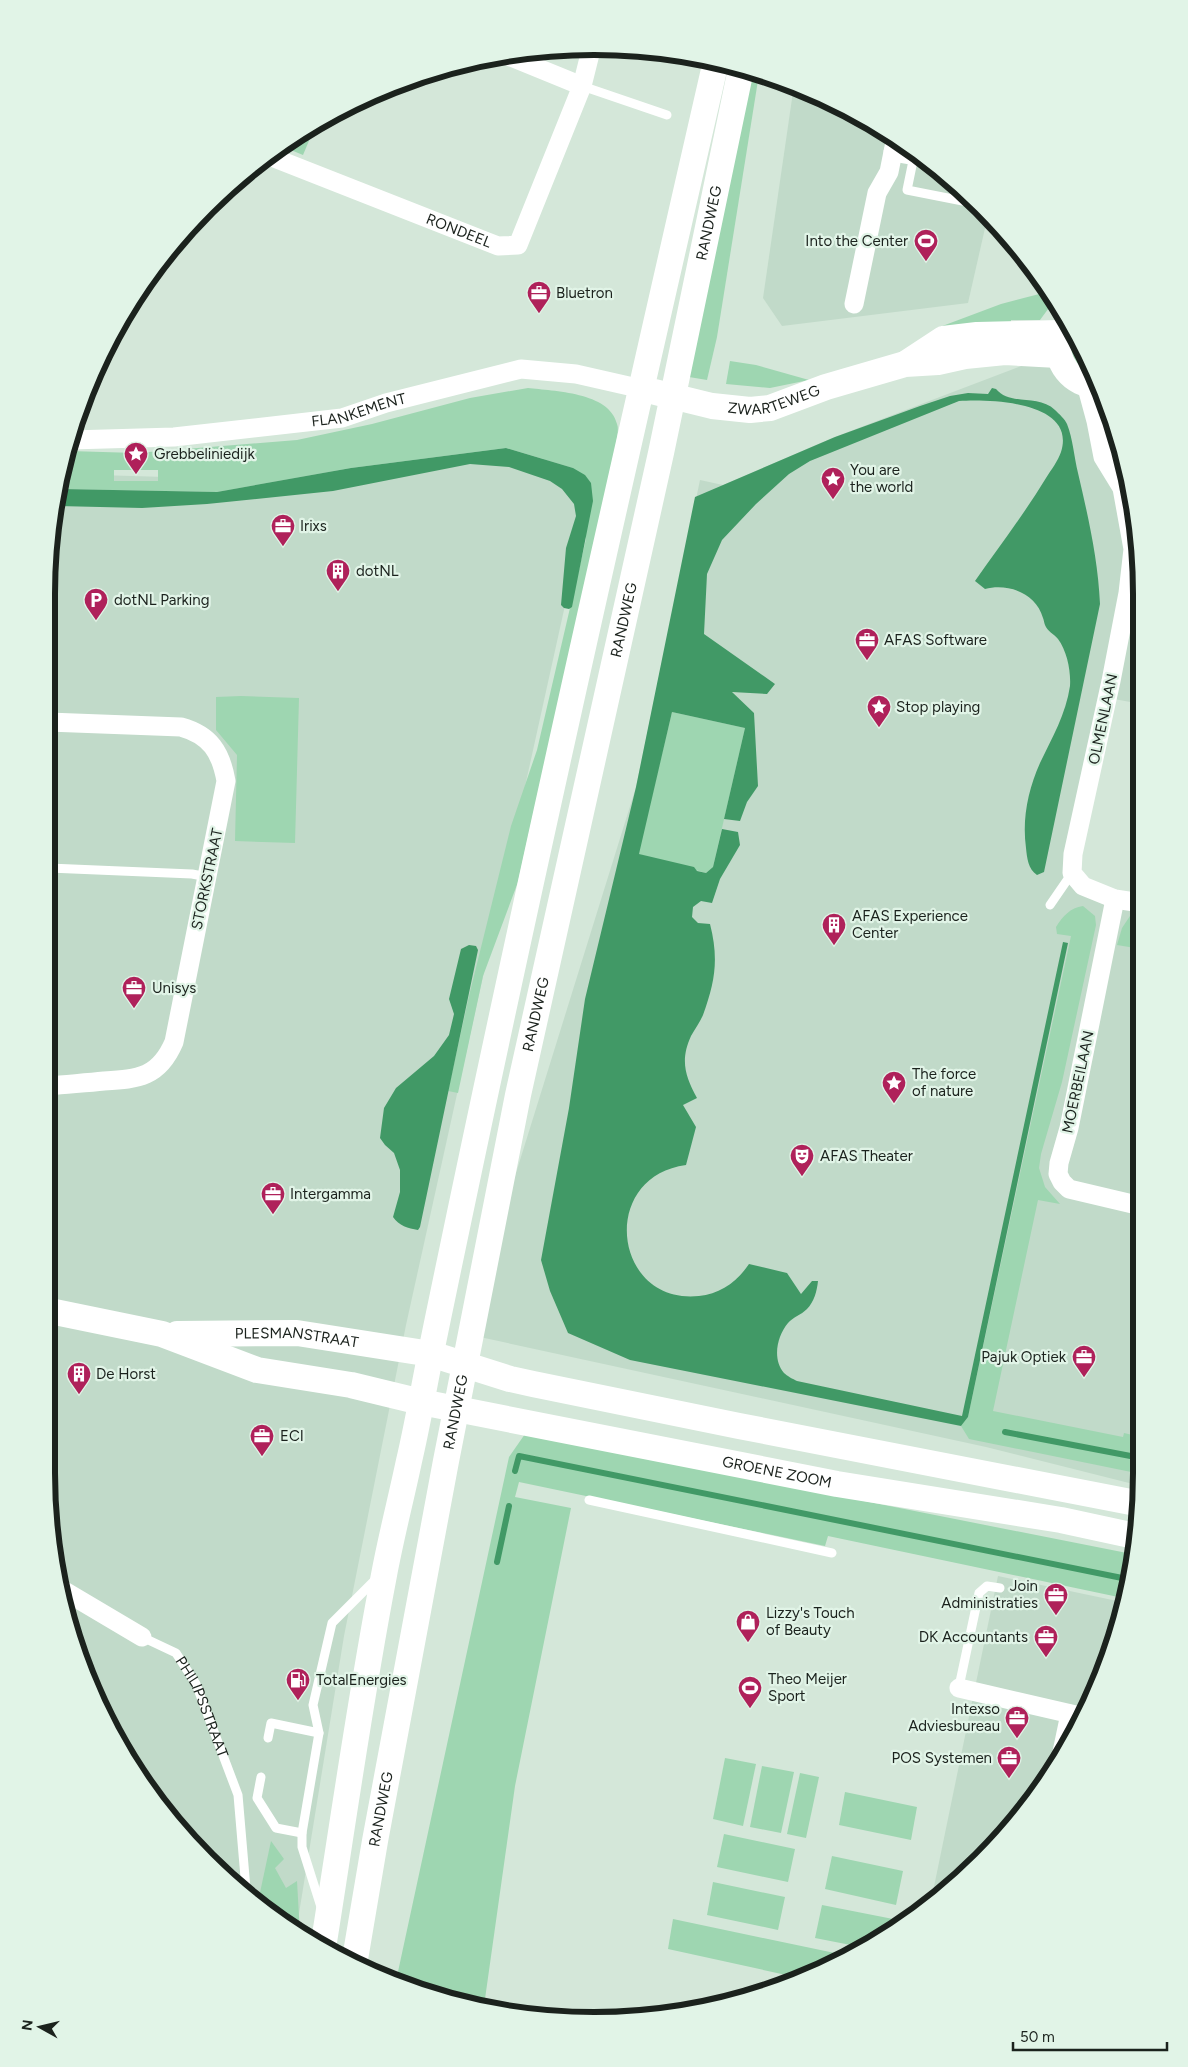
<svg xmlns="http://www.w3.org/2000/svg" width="1188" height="2067" viewBox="0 0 1188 2067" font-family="Figtree,sans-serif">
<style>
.built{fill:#c1dac9}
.green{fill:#9ed6b1;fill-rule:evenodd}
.water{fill:#419966}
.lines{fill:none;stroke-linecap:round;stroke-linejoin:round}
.stream{stroke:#419966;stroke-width:6}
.lane{stroke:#fff;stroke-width:9}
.street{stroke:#fff;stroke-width:19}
.secondary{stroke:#fff;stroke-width:26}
.labels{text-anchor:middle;stroke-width:4.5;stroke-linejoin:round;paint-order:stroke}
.street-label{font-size:15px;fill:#1b221d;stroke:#e1f4e7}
.poi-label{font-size:15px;fill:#1b221d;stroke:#e1f4e7;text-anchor:start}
.rim{fill:none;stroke:#1b221d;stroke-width:6}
</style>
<rect width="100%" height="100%" fill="#d4e7d9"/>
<g class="built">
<path d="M794,85L803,88L898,138L982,207L988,215L968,303L782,326L763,298Z"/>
<path d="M1063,350L1091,369L1113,418L1137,542L1141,572V704L1114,699L1077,861L1087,882L1141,898V1486L986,1447L466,1334L636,787L700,480L723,485L832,438Z"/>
<path d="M598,456L406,1325L344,1636L296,1932L207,1861L159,1806L103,1716L75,1649L51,1545L47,558L64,474L200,478Z"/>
<path d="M998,1576L1122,1602L1113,1649L1050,1777L1006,1834L930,1906Z"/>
</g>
<g class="green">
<path d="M749,71L759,74L717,337L707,380L683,376Z"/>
<path d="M316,124L303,155L281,146L289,139Z"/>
<path d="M1047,292L1054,301L1040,320H1011V327L937,328L1001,304Z"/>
<path d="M1072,328L1093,374L1070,359L1069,332Z"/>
<path d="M730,361L756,365L809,380L770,388L726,384Z"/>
<path d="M528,388C553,391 610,392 617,424C619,429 617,438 616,444L518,882L483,976L458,1093L448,1091L469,996L511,826L537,750L586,539L573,468L506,448L351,468L217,492L61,489L69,451L136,453L297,440L372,424L470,398ZM114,470H158V481H114Z"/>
<path d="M241,696L299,698L295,843L235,841L237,755L216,730V697Z"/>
<path d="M672,712L745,728L713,867L706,873L638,854Z"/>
<path d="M1083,906L1095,916L1096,925L1062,1082L1041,1154L1039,1168L1045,1187L1060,1204L1038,1200L993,1411L1123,1437L1124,1433L1141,1437V1474L969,1439L961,1426L968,1417L1071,936L1057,934L1056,927C1063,916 1070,908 1083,906Z"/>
<path d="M1130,916H1141V949L1117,945L1122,928Z"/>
<path d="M525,1434L1132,1554L1123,1598L828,1536L825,1546L519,1482L515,1497L571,1508L515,1786L484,2006L452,2002L396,1981L509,1457Z"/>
<path d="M725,1758L756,1764L743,1826L713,1819Z"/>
<path d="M762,1766L794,1772L781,1833L750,1827Z"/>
<path d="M800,1773L819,1777L806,1838L787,1834Z"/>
<path d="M845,1792L917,1807L911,1840L839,1825Z"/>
<path d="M724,1834L795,1849L788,1882L717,1867Z"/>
<path d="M271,1841L284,1859L275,1868L286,1888L297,1881L300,1934L289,1928L258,1902Z"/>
<path d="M832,1856L903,1871L896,1905L825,1889Z"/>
<path d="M713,1882L785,1897L778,1930L707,1915Z"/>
<path d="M822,1905L893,1919L890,1932L866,1948L815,1938Z"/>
<path d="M673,1919L849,1956L800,1978L668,1949Z"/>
</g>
<g class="water">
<path d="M992,388L996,389C1010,406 1038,394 1055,410C1059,414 1065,419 1067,424C1073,439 1074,457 1078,473C1088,516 1098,559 1100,604L1044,872L1037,875C1028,869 1027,858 1026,848C1022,819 1028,790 1040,763C1052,738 1066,714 1070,686C1071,671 1067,651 1058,639C1054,634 1047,631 1045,625C1044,623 1044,620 1043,618C1036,593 1008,583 985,589L975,581C999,547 1024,514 1046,478C1051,470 1058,461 1061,452C1077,401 989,399 959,401L810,461L789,474L756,504L722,540L707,574L704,634L775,684L767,694L732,692L754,713L758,786L747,802L740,821L724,819L745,728L672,712L639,854L694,867L697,871L706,873L713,867L722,829L738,832L740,845L720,879L712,903L701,901L693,907L692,917L698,923L710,924C719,959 715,982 703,1015C700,1022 695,1029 691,1036C680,1060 685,1076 697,1098L683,1105L696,1127L686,1165C598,1177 613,1305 699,1296C720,1294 737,1282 749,1264L787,1273L801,1294L812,1281H818C817,1291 814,1302 807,1309C801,1315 793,1317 788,1323C777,1336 772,1359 784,1373C787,1376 793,1379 797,1381L962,1416L1063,942L1068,943L968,1417L961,1426L630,1360L568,1333L550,1291L541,1260L569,1108L585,999L636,787L695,497L835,437L920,406L950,396L968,393L988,394Z"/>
<path d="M506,448L573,468L585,475L591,483L593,501L572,607L569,609L564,608L561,605L566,548L576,516L574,504L562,489L550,481L509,467L470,464L333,491L207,504L142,508L58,506L61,489L217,492L351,468Z"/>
<path d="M469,945L476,946L478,950L420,1227L418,1230C408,1228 399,1226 393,1217L400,1192V1170L394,1153L385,1145L380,1138L384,1108L396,1088L434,1056L449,1035L454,1014L449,999L461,949Z"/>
</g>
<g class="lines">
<g class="stream">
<path d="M1005,1432L1141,1458"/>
<path d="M515,1471L519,1456L1127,1579"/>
<path d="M497,1562L509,1506"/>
</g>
<g class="lane">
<path d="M582,86L667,115"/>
<path d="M914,156L907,190L978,204"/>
<path d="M49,868L192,874L208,877"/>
<path d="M1050,905L1072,873"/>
<path d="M589,1500L832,1553"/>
<path id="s1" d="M142,1637L176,1653L196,1684L238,1795L246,1889"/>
<path d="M960,1682L979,1593L987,1586L1000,1588"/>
<path d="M268,1738L271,1723L319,1733"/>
<path d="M261,1777L257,1798L276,1828L302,1833"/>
<path d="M321,1907L302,1847V1833L319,1733L313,1705L332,1623L377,1578"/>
</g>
<g class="street">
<path d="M506,55L582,86"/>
<path d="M893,152L921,157"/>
<path id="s2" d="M269,156L498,246L518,245L582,86L592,46"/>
<path d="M854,304L877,193L889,172L896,137"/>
<path d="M1086,384L1096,421L1103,457L1122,488L1133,549L1128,593L1111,681L1073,854L1072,873L1083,886L1115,899L1141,903"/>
<path id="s3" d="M71,440L174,437L342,418L386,403L521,369L576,374L642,389"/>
<path d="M48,722L181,727C210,735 221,752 226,781L174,1042C159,1077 139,1079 104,1081C86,1083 68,1084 49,1086"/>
<path d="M1115,899L1069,1128L1059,1163L1058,1174L1062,1182L1069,1189L1141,1206"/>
<path d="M61,1589L142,1637"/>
<path d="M959,1688L1080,1716"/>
<path d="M1062,1752L1070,1714"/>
</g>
<g class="secondary">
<path d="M1059,337C1054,362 1072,386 1098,385"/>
<path d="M908,362L943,339L977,335L1060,333"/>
<path id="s4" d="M655,392L712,406L750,410L770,408L826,387L905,364L938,362L965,356L1005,352L1058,355"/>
<path id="s5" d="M50,1311L162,1334L257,1370L351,1385L421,1402L837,1484L1061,1520L1135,1536"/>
<path id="s6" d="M177,1334L297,1333L431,1354L510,1379L533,1384L739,1426L1141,1504"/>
<path d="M323,1948C343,1823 360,1699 384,1575C391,1537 401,1499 409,1461C417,1427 423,1392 430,1357C519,924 617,493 716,61"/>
<path id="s7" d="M354,1965L375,1841L446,1461L518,1095L661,453L741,69"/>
</g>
</g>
<defs>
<symbol id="stadium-pin" viewBox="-11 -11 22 30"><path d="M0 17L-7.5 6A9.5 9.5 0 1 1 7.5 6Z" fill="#af215a" stroke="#e1f4e7"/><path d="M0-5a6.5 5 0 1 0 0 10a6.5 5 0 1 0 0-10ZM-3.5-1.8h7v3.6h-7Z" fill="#fff"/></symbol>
<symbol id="office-pin" viewBox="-11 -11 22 30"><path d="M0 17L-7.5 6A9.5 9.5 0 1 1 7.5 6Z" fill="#af215a" stroke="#e1f4e7"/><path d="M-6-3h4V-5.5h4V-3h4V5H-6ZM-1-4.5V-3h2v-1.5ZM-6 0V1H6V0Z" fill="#fff"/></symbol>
<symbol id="sight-pin" viewBox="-11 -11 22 30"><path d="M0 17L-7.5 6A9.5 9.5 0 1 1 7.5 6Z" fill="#af215a" stroke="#e1f4e7"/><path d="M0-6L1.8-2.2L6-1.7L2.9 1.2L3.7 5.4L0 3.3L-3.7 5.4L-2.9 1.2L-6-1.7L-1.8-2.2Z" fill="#fff"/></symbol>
<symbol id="building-pin" viewBox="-11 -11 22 30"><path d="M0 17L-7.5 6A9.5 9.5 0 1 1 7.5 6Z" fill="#af215a" stroke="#e1f4e7"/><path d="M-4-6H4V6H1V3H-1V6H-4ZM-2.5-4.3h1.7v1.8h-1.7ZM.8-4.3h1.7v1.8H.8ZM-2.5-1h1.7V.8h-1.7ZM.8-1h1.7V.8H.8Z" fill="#fff"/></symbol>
<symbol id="parking-pin" viewBox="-11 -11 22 30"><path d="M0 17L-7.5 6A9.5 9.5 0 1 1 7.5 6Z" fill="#af215a" stroke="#e1f4e7"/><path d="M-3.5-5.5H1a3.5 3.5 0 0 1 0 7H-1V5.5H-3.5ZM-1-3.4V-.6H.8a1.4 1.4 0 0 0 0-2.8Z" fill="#fff"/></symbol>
<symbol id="theatre-pin" viewBox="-11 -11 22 30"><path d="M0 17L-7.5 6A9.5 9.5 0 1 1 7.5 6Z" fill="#af215a" stroke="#e1f4e7"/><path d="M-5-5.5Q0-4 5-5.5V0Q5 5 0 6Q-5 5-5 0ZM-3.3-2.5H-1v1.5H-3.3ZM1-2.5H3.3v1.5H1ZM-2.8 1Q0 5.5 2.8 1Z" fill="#fff"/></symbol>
<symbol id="shop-pin" viewBox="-11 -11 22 30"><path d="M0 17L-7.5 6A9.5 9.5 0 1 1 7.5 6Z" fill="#af215a" stroke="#e1f4e7"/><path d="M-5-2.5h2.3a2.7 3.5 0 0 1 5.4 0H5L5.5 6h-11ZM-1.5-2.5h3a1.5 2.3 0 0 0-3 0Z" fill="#fff"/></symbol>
<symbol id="fuel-pin" viewBox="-11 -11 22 30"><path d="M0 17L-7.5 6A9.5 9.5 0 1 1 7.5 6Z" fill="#af215a" stroke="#e1f4e7"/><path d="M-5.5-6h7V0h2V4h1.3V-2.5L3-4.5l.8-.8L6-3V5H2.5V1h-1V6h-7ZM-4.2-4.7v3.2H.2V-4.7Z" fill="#fff"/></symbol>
</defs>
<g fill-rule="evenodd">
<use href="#stadium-pin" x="912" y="227" width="28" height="38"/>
<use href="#office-pin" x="525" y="279" width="28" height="38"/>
<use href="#sight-pin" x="122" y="440" width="28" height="38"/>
<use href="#sight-pin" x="819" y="465" width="28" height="38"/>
<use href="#office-pin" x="269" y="512" width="28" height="38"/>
<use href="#building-pin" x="324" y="557" width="28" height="38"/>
<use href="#parking-pin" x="82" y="586" width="28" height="38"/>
<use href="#office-pin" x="853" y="626" width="28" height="38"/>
<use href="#sight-pin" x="865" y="693" width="28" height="38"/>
<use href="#building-pin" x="820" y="911" width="28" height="38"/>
<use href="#office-pin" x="120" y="974" width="28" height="38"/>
<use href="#sight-pin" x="880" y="1069" width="28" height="38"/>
<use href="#theatre-pin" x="788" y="1142" width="28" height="38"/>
<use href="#office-pin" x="259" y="1180" width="28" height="38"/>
<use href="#office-pin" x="1070" y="1343" width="28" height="38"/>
<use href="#building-pin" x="65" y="1360" width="28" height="38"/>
<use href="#office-pin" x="248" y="1422" width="28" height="38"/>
<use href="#office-pin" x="1042" y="1581" width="28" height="38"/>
<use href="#shop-pin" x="734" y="1608" width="28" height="38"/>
<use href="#office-pin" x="1032" y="1623" width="28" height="38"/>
<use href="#fuel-pin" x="284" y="1666" width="28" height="38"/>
<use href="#stadium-pin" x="736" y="1674" width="28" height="38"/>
<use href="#office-pin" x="1003" y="1704" width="28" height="38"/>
<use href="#office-pin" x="995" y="1744" width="28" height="38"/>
</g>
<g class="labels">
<g class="street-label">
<text dy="5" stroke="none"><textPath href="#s7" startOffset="1778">RANDWEG</textPath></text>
<text dy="5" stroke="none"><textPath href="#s2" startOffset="204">RONDEEL</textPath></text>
<text dy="5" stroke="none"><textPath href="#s4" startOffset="122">ZWARTEWEG</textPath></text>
<text dy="5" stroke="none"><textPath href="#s3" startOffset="290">FLANKEMENT</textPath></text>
<text dy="5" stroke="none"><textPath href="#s7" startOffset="1372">RANDWEG</textPath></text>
<text transform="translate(1103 719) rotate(-78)" y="5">OLMENLAAN</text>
<text transform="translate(207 879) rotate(-78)" y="5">STORKSTRAAT</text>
<text dy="5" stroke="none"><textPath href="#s7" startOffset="968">RANDWEG</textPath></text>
<text transform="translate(1078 1082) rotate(-78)" y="5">MOERBEILAAN</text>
<text dy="5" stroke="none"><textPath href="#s6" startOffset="120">PLESMANSTRAAT</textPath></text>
<text dy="5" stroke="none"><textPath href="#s7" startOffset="562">RANDWEG</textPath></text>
<text dy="5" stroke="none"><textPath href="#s5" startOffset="746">GROENE ZOOM</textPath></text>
<text dy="5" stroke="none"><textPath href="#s1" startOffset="98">PHILIPSSTRAAT</textPath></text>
<text dy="5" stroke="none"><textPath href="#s7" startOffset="158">RANDWEG</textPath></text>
</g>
<g class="poi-label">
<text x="908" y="246" text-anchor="end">Into the Center</text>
<text x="556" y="298">Bluetron</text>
<text x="154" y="459">Grebbeliniedijk</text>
<text x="850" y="475">You are<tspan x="850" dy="17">the world</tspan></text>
<text x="300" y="531">Irixs</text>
<text x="356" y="576">dotNL</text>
<text x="114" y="605">dotNL Parking</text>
<text x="884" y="645">AFAS Software</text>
<text x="896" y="712">Stop playing</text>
<text x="852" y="921">AFAS Experience<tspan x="852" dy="17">Center</tspan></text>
<text x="152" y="993">Unisys</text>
<text x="912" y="1079">The force<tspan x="912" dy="17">of nature</tspan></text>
<text x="820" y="1161">AFAS Theater</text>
<text x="290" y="1199">Intergamma</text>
<text x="1066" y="1362" text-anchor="end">Pajuk Optiek</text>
<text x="96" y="1379">De Horst</text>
<text x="280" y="1441">ECI</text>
<text x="1038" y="1591" text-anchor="end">Join<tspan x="1038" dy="17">Administraties</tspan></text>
<text x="766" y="1618">Lizzy's Touch<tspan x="766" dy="17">of Beauty</tspan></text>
<text x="1028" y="1642" text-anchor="end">DK Accountants</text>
<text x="768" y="1684">Theo Meijer<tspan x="768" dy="17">Sport</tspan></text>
<text x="316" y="1685">TotalEnergies</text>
<text x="1000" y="1714" text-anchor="end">Intexso<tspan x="1000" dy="17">Adviesbureau</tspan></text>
<text x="992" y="1763" text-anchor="end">POS Systemen</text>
</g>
</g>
<path d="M0 0H1188V2067H0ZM594 55H594A539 539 0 0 1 1133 594V1473A539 539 0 0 1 594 2012H594A539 539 0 0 1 55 1473V594A539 539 0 0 1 594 55Z" fill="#e1f4e7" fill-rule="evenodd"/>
<path class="rim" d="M594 55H594A539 539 0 0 1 1133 594V1473A539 539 0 0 1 594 2012H594A539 539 0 0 1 55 1473V594A539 539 0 0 1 594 55Z"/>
<g transform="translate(40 2027) rotate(278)" stroke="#e1f4e7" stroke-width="4" paint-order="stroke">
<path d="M0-4L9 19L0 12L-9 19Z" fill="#1b221d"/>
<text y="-8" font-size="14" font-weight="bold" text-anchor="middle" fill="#1b221d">N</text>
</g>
<path d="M1013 2042v8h154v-8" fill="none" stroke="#1b221d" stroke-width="2.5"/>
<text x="1020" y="2042" font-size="15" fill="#1b221d" stroke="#e1f4e7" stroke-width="4" paint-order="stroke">50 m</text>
</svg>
